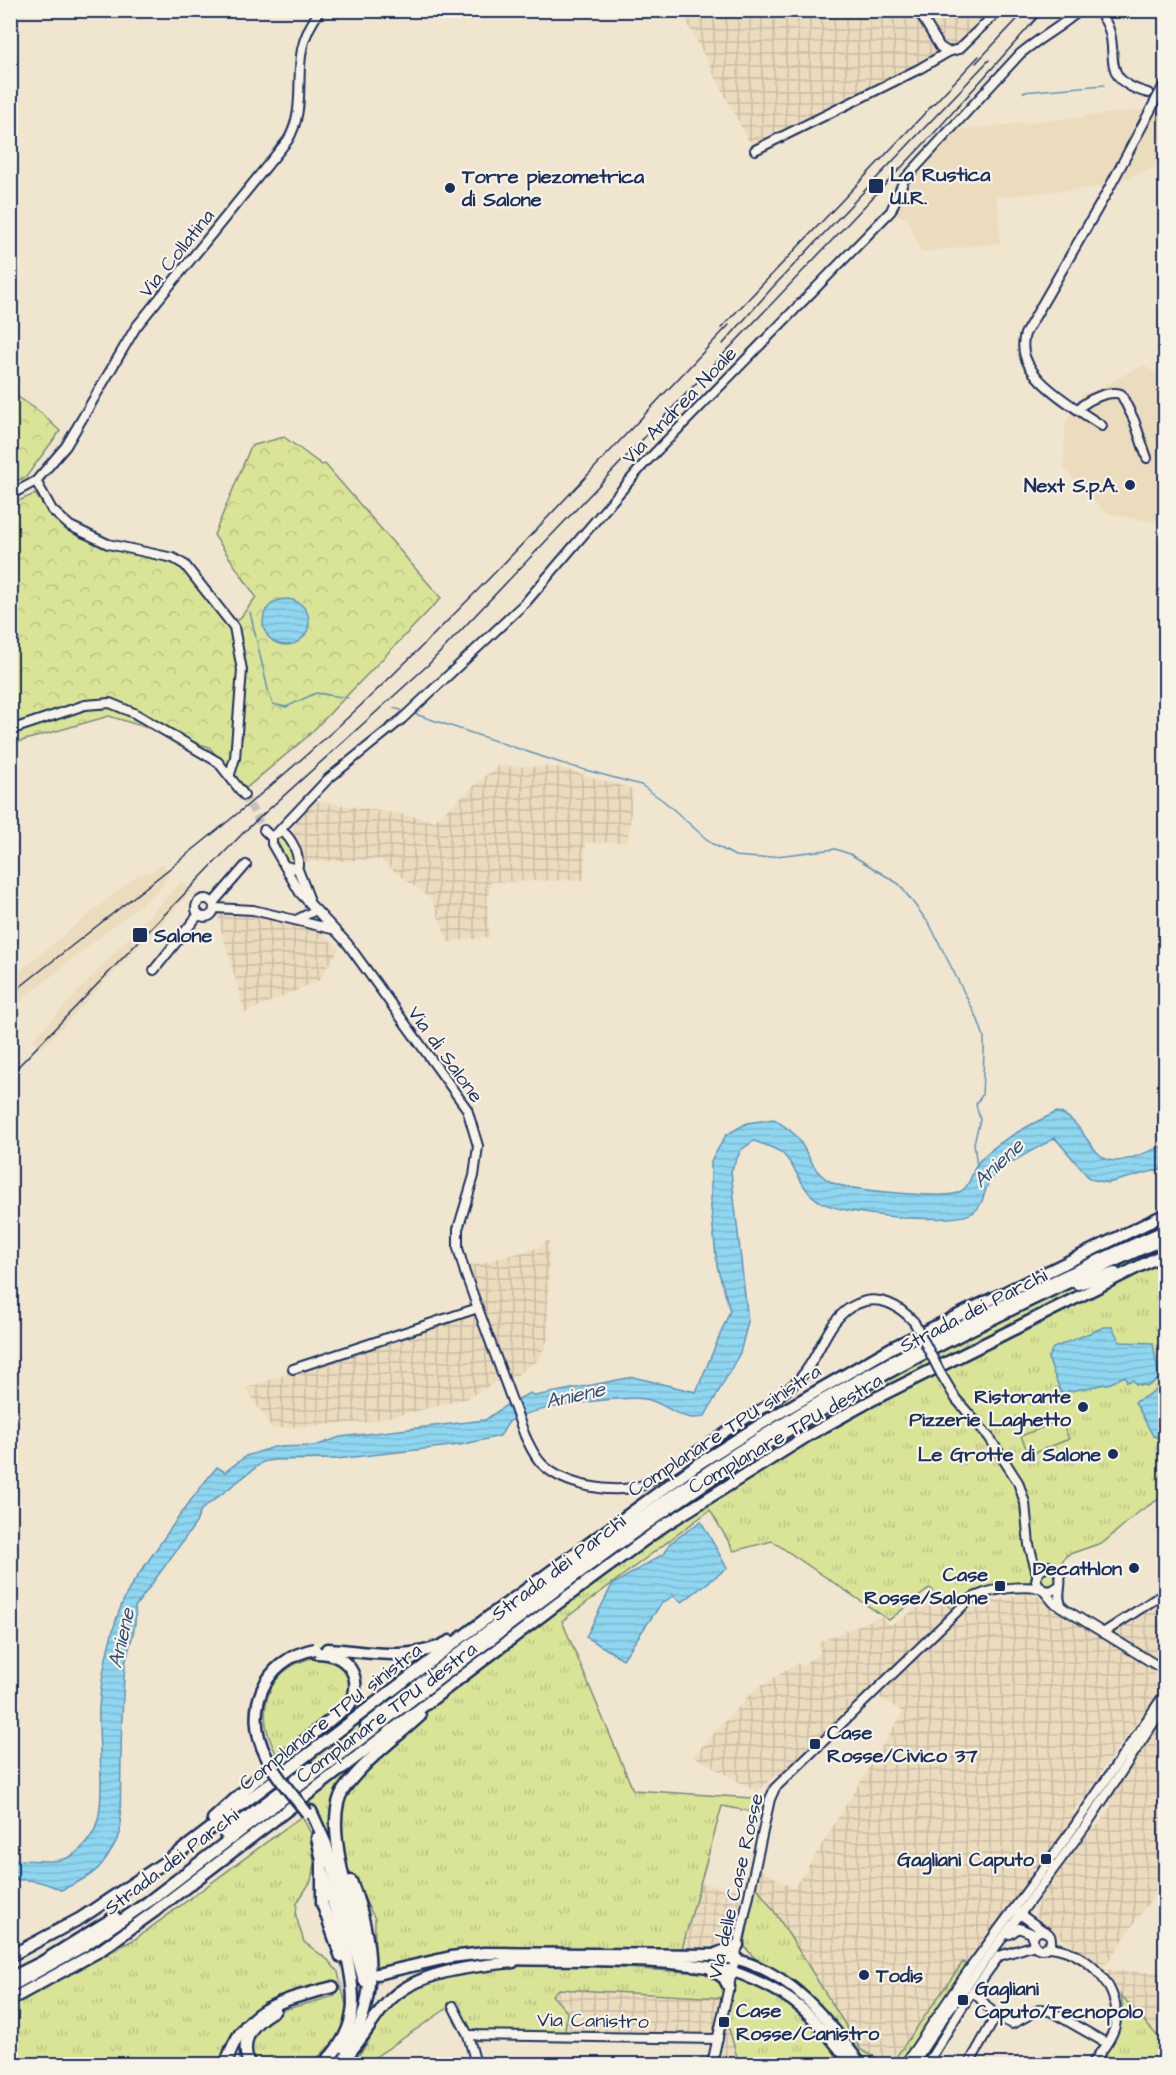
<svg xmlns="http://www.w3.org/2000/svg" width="1176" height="2075" viewBox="0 0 1176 2075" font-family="'Architects Daughter',sans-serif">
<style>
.built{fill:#ecdcbe}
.industrial{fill:url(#industrial-grid)}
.grass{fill:url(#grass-tufts);stroke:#7a8a7a;stroke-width:1.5}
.forest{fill:url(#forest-crowns);stroke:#7a8a7a;stroke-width:1.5}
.garden{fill:#d9e497;stroke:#7a8a7a;stroke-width:1.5}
.water{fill:url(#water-rules);stroke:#6193b6;stroke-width:1.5}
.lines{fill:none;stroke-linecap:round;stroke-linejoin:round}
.stream{stroke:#6193b6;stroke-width:1.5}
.minor-tunnel{stroke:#c5c1b8;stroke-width:8;stroke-dasharray:8 4;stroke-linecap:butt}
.highway-tunnel{stroke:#c5c1b8;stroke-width:10;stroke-dasharray:10 5;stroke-linecap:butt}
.minor-casing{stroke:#1b2f5e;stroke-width:12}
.major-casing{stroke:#1b2f5e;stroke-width:14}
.highway-casing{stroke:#1b2f5e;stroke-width:15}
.minor{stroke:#f7f3e8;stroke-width:8}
.major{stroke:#f7f3e8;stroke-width:9}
.highway{stroke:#f7f3e8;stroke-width:10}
.rail{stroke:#1b2f5e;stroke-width:1.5}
.minor-bridge-casing{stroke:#1b2f5e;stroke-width:12;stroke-linecap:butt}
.highway-bridge-casing{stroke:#1b2f5e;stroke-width:15;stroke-linecap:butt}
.minor-bridge{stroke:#f7f3e8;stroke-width:8}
.highway-bridge{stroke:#f7f3e8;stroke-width:10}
.poi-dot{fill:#1b2f5e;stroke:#f7f3e8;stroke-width:2}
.labels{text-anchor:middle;stroke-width:4.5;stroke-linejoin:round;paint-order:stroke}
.poi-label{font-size:20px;font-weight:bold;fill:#1b2f5e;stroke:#f7f3e8;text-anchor:start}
.street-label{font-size:20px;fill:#1b2f5e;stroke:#f7f3e8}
.water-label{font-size:21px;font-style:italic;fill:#32507b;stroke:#f7f3e8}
</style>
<defs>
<pattern id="industrial-grid" width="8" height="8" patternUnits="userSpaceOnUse" patternTransform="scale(1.5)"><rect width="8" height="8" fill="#ecdcbe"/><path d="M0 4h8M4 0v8" fill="none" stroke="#cabda6"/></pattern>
<pattern id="grass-tufts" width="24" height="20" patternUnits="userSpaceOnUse" patternTransform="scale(1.5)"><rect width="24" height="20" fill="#d9e497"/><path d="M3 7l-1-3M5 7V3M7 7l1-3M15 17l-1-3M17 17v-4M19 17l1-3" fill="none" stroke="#bac485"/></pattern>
<pattern id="forest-crowns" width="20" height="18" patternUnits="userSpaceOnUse" patternTransform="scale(1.5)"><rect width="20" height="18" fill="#d9e497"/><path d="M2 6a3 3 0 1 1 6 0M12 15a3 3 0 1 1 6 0" fill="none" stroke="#bac485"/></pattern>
<pattern id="water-rules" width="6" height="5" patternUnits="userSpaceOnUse" patternTransform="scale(1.5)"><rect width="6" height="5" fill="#8fd6f0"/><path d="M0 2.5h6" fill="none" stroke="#7bb8d0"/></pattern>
</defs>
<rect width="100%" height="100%" fill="#f0e6cf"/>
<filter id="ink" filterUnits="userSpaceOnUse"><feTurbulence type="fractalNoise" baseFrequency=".0167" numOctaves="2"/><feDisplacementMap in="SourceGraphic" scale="12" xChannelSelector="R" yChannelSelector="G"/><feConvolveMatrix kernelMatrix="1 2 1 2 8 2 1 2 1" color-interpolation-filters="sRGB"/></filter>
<g filter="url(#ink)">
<g class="built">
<path d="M1165,102V164L1101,187L997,197L1001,243L921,252L907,218L888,213L900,187L949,131L1141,110L1153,113Z"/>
<path d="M1143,365L1165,379V515L1151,522L1107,513L1087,495L1064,468L1065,423L1084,392H1091Z"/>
<path d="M163,863L170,872L162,887L11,1009V978L137,875L151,872Z"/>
<path d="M182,881L192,891L42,1048L32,1040Z"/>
</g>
<g class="industrial">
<path d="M681,11H992L966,38L941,53L756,144L748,140Z"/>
<path d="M497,766L557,767L633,789L628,842L586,843L584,880L491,882L487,913L490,937L448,942L432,900L380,860L304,862L294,832L295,819L313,800L435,820Z"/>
<path d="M238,912L320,932L339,948L320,980L245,1013L219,922V913Z"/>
<path d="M549,1240L548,1339L539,1360L517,1375L496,1382L466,1399L409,1413L367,1422L272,1429L246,1388L482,1309L469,1266L537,1248Z"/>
<path d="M951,1592L959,1602L779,1776L776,1775L757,1792L693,1756L753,1691L798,1663L802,1666L820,1652L818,1642L881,1616L889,1625L905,1617L928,1595L937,1601Z"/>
<path d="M1033,1593L1154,1671L1153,1673L1160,1678L1162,1687L1104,1767L1085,1802L1078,1804L1072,1813L1076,1816L1014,1904L1011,1903L967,1966L962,1963L889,2064L861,2050L776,1914L756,1886L760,1869L793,1888L806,1870L903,1712L876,1695L970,1605Z"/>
<path d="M1165,1596V1667L1111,1633Z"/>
<path d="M1165,1715V1879L1103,1969L1165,1973V2064L1160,2039L1121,1995L1109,1975L1042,1924L1035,1914L1039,1899L1093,1826L1096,1828L1107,1812L1112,1804L1108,1800Z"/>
<path d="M700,1883L745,1891L733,1944L717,1950L681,1952Z"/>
<path d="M558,1989L722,1998L713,2035L565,2032L567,2012L552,1995Z"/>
<path d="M725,2016L739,2064H716Z"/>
</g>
<g class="grass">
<path d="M278,837L287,841L295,858L290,865L274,844Z"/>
<path d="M1165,1210V1495L1140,1511L1104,1542L1067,1555L1060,1565L1051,1566L1057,1578L1053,1585H1045L1040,1578L1023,1586L984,1593L955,1612L930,1588L889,1620L772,1541L734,1551L710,1510L562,1621L633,1790L767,1799L764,1814L722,1806L681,1952L483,1949L374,1971L375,1919L320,1817L284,1768C447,1645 607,1512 781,1405C903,1330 1037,1274 1165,1210Z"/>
<path d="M315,1657L339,1662L352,1680L350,1699L278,1757C254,1714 263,1670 315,1657Z"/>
<path d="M302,1816L311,1834L314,1863L311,1881L297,1903L296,1916L304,1942L328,1960L338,1972L346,2005L345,2018L336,2040L311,2064H253L248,2051L256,2028L279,2011L335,1996L333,1983C270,1999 245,1998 223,2064H11L10,2006L135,1939Z"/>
<path d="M756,1886L776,1914L861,2050L889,2064H866C846,2038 826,2008 800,1985C780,1969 759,1969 744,1945Z"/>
<path d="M963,1962L967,1966L899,2064H891Z"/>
<path d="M554,1964L705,1973L718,1979L723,1986L722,1998L558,1989L552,1995L567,2012L565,2032H469L455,2003L365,2064H347C352,2060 357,2057 361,2052C372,2038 379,2019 391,2006C426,1967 506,1967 554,1964Z"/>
<path d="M732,1971L790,1997L850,2064H739L724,2011Z"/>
<path d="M1121,1995L1160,2039L1164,2064H1099C1114,2043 1127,2022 1121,1995Z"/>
</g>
<g class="forest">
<path d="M11,392L40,412L60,431L26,477L11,484Z"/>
<path d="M284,437L322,465L325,464L441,598L307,737L245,789L209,747L109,716L11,744V504L35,494L55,520L82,538L181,562L234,626L256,597L214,535L251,446Z"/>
</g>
<path class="garden" d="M1061,1420L1069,1439L1029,1455L1021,1436Z"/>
<g class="water">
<circle cx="286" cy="622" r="23"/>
<path d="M1057,1112C1085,1119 1090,1162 1116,1161C1131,1160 1151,1150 1165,1145V1168L1108,1183L1090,1179L1055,1138C1038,1148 998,1166 988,1184C983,1194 984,1204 974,1212C956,1226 838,1215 819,1201C801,1190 797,1168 783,1154C776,1148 763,1144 754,1141L741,1150L731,1171L748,1322L740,1353L705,1416C683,1425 666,1402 645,1399C623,1395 527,1408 510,1421C506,1425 503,1432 500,1436L460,1445L336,1459L273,1460L263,1462L201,1510L196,1523L135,1607C138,1628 128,1646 125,1666C120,1722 121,1778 120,1834C103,1868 96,1875 61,1890C45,1882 28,1877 11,1881V1860C49,1859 70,1871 93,1833C108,1808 97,1739 99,1707C102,1672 111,1624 127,1593C135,1578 146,1565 155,1551C175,1522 194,1494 217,1467L225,1472L246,1456L274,1447L315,1446L340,1437L485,1420L508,1404L530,1393L535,1396L633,1377L696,1392L730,1311L717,1266L711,1208V1161L726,1135L747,1123L774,1119C781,1124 790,1129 796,1136C809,1152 811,1171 831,1182C844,1190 945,1199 957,1193C971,1188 970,1175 977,1164C992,1144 1034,1122 1057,1112Z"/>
<path d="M1104,1327H1112L1120,1342L1153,1343L1159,1379L1148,1386L1136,1384L1133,1380L1127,1382L1125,1376L1111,1383L1061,1393L1048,1358L1053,1348Z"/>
<path d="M1159,1389L1165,1397V1437L1161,1439L1153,1436L1135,1402Z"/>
<path d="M701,1521L727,1568L682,1602L673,1596L661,1604L623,1659L586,1637L612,1585L665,1553L669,1544Z"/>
</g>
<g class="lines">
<g class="stream">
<path d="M1023,92L1104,85"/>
<path d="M250,612L269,694L273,704L286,707L316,693L348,698"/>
<path d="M393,708L401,710"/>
<path d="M415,714L567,765L641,785L665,802L711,843L735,856L759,858L835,849L850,854L899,884L930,925L978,1020L984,1037V1052L982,1095L976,1104L980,1120L974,1143L977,1167"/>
</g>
<path class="minor-tunnel" d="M244,795L264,830"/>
<g class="highway-tunnel">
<path d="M361,1984L379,1979"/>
<path d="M333,1987L359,1979"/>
</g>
<defs>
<g id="minor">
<path d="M918,10L940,47L948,52"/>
<path d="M1097,10C1130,45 1089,77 1148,93"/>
<path d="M755,150L919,69L948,52L959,49L999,10"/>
<path d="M1078,409C1087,400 1108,390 1121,394L1134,420L1147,458"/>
<path d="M1102,426C1074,406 1012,375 1025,334L1106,194L1166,81"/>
<path d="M36,481L52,510L70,526L108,544L173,558L185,565L234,627L242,670L235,758L230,774"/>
<path d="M10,495L36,481L66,446L136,327L288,140C305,111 296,81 302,49C305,34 312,23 320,10"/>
<path d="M10,730L85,705L110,703L134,713L218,762L244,795"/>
<path d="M264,830L272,838V844L300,893L347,943L467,1109L478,1146L474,1176L458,1229V1248L465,1273L525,1436C530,1446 534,1456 542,1464C564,1486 614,1495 643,1485C671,1470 697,1450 724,1433C749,1416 778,1401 799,1379C821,1357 826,1317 857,1304C878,1294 899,1305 914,1322"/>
<path d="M278,832L328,779L402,719L526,602L643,465L891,211L904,180L1020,54C1039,38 1061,27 1080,10"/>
<path d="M275,834L283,832C292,839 299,854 298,865L294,868L285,866"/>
<path d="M297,867L309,898"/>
<circle cx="205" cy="908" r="9"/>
<path d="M213,903L246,865"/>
<path d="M215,908L253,910L332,929"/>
<path d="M296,920L316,910"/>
<path d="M154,970L199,914"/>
<path d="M293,1369L478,1308"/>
<path d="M941,1374L956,1399L989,1437L1018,1482L1025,1503L1029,1545L1037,1574"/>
<path d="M1059,1586L1051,1591L1043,1590L1036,1581L1038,1572L1049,1566L1059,1571C1064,1584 1055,1594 1062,1607"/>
<path d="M1043,1590L1053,1602L1166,1671"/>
<path d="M1103,1633L1166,1592"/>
<path d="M1017,1912L1045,1932"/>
<circle cx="1042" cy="1940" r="9"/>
<path d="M1010,1934L1019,1928L1031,1933L1033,1937"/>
<path d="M1046,1947C1081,1947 1120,1983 1116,2020C1115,2036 1101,2051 1092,2064"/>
<path d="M973,1991L996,2016"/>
<path d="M453,2006L468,2035L476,2064"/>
<path d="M468,2035L718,2039"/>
<path d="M712,2064L770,1799L775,1788L969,1600C989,1588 1018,1586 1040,1588"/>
<path d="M905,2064L968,1971L1072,1830L1166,1692"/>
<path d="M913,2064L948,2011L1087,1824L1166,1704"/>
<path d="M927,2064L966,2001L999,1956L1035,1945"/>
<path d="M969,2064L996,2016L1012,2024L1041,2009L1052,2012L1106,2043"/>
</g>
<g id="major">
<path d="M735,1959C793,1973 827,2019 861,2064"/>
<path d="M732,1971C794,1993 812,2014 851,2064"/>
</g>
<g id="highway">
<path d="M1078,1284L1115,1273"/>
<path d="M327,1649C368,1651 411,1663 450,1641"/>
<path d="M366,1726C500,1621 635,1514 781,1425C904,1350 1034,1289 1166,1230"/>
<path d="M311,1811L326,1844L364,1981"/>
<path d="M213,1819L256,1780L350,1704C365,1676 346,1653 316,1653"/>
<path d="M225,1834L311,1768"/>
<path d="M317,1838L322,1860V1903L341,1957"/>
<path d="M322,1868C333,1902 358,1979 352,2013C349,2033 337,2051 323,2064"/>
<path d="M716,1954L738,1945"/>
<path d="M10,1956L81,1918L177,1854L491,1615L695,1466L774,1416L893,1347L1166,1214"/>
<path d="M506,1959C581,1961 659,1957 732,1971"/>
<path d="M368,1962C356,1923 320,1823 344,1789C364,1761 395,1739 420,1716"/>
<path d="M711,1969L724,1978L729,1987"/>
<path d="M377,1974L451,1957L484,1953L712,1955L735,1959"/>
<path d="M10,1978L42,1962L115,1917"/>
<path d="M10,1987L84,1946L148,1902C255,1820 362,1738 469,1656C563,1584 658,1512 758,1449C887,1367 1026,1300 1166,1238"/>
<path d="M10,2000L101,1950L155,1911L557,1604L665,1525L809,1435L874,1399L1166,1253"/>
<path d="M346,2050C381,2000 372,1934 351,1881"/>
<path d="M226,2064C243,2006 281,2001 333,1987"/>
<path d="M249,2064C239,2039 253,2022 275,2010"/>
<path d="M339,2064C359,2046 370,2023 387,2003C415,1971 474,1966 513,1962"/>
</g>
</defs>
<use href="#minor" class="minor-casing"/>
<use href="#major" class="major-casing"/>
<use href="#highway" class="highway-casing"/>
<use href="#minor" class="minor"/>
<use href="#major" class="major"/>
<use href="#highway" class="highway"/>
<g class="rail">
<path d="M976,63L1026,10"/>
<path d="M721,328L979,56"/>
<path d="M723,344L772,288L989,60"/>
<path d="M10,995C127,901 248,811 357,709C487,587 606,454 729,325"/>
<path d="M10,1075L246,830L428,665L936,131L1044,10"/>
</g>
<defs>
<path id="minor-bridge" d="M914,1322L941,1374"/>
<path id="highway-bridge" d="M307,1813C293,1795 276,1777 266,1756C243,1711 263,1659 315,1649"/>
</defs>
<use href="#minor-bridge" class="minor-bridge-casing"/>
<use href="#highway-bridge" class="highway-bridge-casing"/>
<use href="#minor-bridge" class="minor-bridge"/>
<use href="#highway-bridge" class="highway-bridge"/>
</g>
</g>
<g class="poi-dot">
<rect x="868" y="178" width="16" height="16" rx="3"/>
<circle cx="450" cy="188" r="6"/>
<circle cx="1130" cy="485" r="6"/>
<rect x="132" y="927" width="16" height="16" rx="3"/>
<circle cx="1083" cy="1407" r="6"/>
<circle cx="1113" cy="1454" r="6"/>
<circle cx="1134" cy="1568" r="6"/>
<rect x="994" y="1580" width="12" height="12" rx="3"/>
<rect x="809" y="1738" width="12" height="12" rx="3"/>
<rect x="1040" y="1853" width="12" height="12" rx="3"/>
<circle cx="864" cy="1975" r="6"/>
<rect x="957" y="1994" width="12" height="12" rx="3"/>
<rect x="718" y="2016" width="12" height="12" rx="3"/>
</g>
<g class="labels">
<g class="poi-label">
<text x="890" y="181">La Rustica<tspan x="890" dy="23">U.I.R.</tspan></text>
<text x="462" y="183">Torre piezometrica<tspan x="462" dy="23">di Salone</tspan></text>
<text x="1118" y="492" text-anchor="end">Next S.p.A.</text>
<text x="154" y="942">Salone</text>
<text x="1071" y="1403" text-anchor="end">Ristorante<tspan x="1071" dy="23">Pizzerie Laghetto</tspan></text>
<text x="1101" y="1461" text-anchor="end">Le Grotte di Salone</text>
<text x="1122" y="1575" text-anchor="end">Decathlon</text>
<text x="988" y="1581" text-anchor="end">Case<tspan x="988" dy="23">Rosse/Salone</tspan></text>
<text x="827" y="1739">Case<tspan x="827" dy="23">Rosse/Civico 37</tspan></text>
<text x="1034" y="1866" text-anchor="end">Gagliani Caputo</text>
<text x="876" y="1982">Todis</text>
<text x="975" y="1995">Gagliani<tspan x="975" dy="23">Caputo/Tecnopolo</tspan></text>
<text x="736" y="2017">Case<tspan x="736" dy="23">Rosse/Canistro</tspan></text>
</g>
<g class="street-label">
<text transform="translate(176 253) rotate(-51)" y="7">Via Collatina</text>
<text transform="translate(679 405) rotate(-46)" y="7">Via Andrea Noale</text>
<text transform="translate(446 1054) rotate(54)" y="7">Via di Salone</text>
<text transform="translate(973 1310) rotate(-27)" y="7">Strada dei Parchi</text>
<text transform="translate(724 1430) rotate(-33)" y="7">Complanare TPU sinistra</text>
<text transform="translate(785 1433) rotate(-30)" y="7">Complanare TPU destra</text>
<text transform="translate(558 1567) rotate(-37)" y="7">Strada dei Parchi</text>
<text transform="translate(386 1712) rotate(-37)" y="7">Complanare TPU destra</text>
<text transform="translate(330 1716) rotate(-38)" y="7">Complanare TPU sinistra</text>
<text transform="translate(171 1861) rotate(-37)" y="7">Strada dei Parchi</text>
<text transform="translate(735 1886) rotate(-77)" y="7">Via delle Case Rosse</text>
<text transform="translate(593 2020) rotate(1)" y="7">Via Canistro</text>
</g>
<g class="water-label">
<text transform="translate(998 1163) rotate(-43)" y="7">Aniene</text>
<text transform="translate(575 1395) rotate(-13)" y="7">Aniene</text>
<text transform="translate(121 1638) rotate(-77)" y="7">Aniene</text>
</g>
</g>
<rect width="1176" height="2075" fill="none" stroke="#f7f3e8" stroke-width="36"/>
<rect x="18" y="18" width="1140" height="2039" fill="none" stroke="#1b2f5e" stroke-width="2" filter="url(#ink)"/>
</svg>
